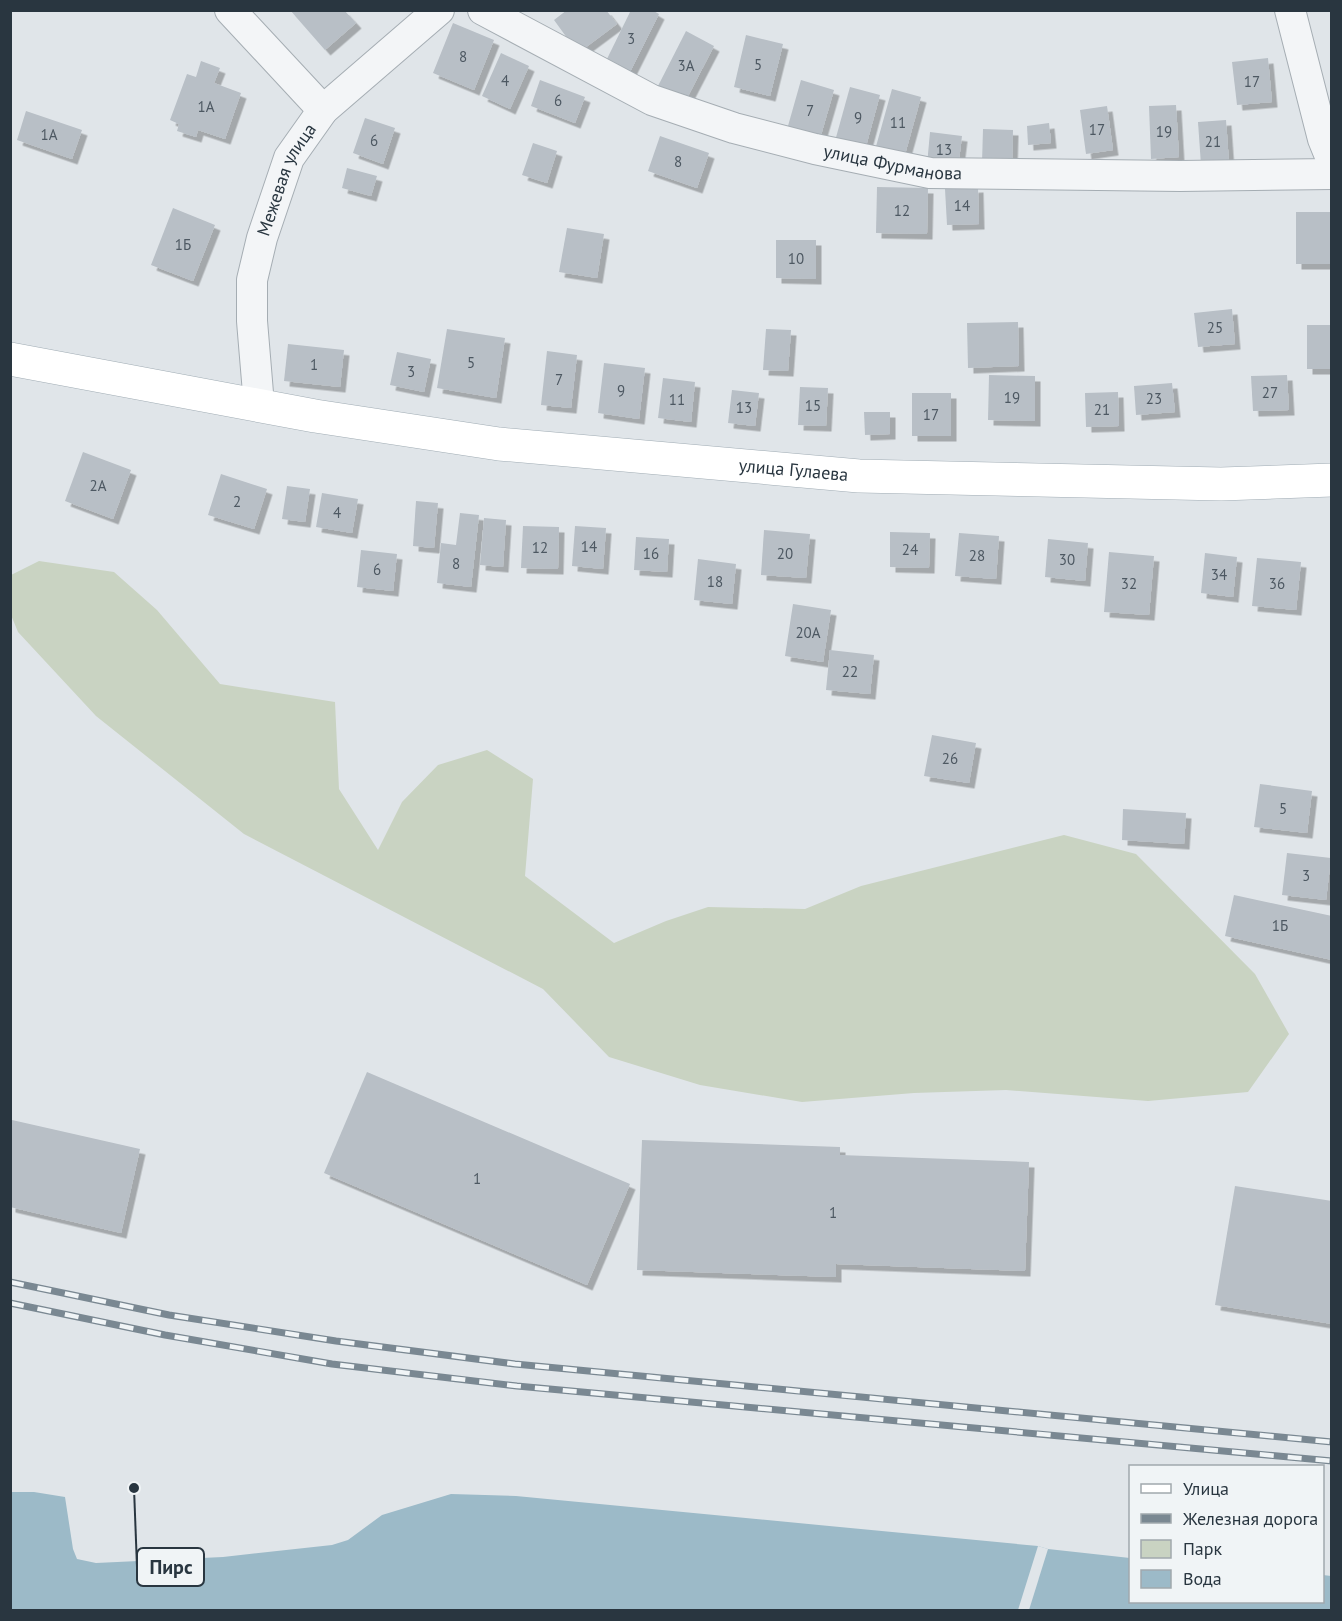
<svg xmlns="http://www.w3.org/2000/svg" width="1342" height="1621" viewBox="0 0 1342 1621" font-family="'PT Sans',sans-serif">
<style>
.green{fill:#c9d3c2}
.water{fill:#9cbac8}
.pier{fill:#e0e5e9}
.building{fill:#b8bfc6;filter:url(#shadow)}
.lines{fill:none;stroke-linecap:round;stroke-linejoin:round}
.minor-casing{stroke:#a5adb3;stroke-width:32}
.major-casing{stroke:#a0acb4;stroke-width:34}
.minor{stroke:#f3f5f7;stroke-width:30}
.major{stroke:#fff;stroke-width:33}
.rail-casing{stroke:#7a8892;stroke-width:7}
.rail{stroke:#f0f4f6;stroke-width:4.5;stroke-dasharray:14;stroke-linecap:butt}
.labels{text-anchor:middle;stroke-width:4.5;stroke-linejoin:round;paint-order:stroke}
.number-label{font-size:15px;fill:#4d5862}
.street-label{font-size:18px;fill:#293640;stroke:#f0f4f6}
.leader{fill:none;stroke:#293640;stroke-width:2}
.callout-dot{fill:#293640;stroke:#f0f4f6;stroke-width:2}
.callout{fill:#f0f4f6;stroke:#293640;stroke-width:2}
.callout-label{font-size:20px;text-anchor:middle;font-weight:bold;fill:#293640}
</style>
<defs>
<filter id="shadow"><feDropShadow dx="5.5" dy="5.5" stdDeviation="0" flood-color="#0004"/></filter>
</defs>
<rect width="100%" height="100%" fill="#e0e5e9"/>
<path class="green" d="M39,561L114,572L157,610L220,684L335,702L339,789L378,850L402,802L438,765L487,750L533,779L525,876L614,943L666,921L708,907L805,909L861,886L1064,835L1136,854L1255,974L1289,1034L1248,1092L1148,1101L1006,1090L914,1093L802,1102L700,1085L609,1057L543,989L244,834L96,716L18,632L11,615V575Z"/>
<path class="water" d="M10,1492H34L65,1497L73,1549L77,1559L96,1563L223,1557L332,1545L348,1540L382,1515L451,1494L516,1496L1038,1546L1048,1549L1130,1558V1602H1322L1323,1575L1331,1576V1610H11Z"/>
<path class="pier" d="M1038,1546L1048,1549L1029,1610H1018Z"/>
<g class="building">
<path d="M290,10H344L356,23L325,50Z"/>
<path d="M567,10H606L617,24L578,53L554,20Z"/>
<path d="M631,10H652L659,14L628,76L604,65Z"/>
<path d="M453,23L494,40L474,90L433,73Z"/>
<path d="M686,31L714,46L686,100L658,86Z"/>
<path d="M746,35L783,44L770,96L734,87Z"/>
<path d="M501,53L529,66L510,109L482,96Z"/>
<path d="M1268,58L1272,102L1237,105L1232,62Z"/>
<path d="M201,61L220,68L214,83L241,93L225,139L198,130L196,137L177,131L179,124L170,120L187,74L196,77Z"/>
<path d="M540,80L585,97L575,123L531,106Z"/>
<path d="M801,80L834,90L819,142L786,133Z"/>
<path d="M850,87L880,95L865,150L835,141Z"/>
<path d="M892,89L921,97L904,158L875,150Z"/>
<path d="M1176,105L1179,157L1151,159L1149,106Z"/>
<path d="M1107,106L1113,150L1086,154L1080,110Z"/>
<path d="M26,111L82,130L72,159L17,140Z"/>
<path d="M365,118L395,128L383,164L353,153Z"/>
<path d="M1226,120L1229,163L1201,165L1198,122Z"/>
<path d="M1049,123L1051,143L1028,145L1027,126Z"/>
<path d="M983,129L1013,130L1012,164L982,163Z"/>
<path d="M930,132L962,136L958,168L927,165Z"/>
<path d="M660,136L709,153L697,188L648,171Z"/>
<path d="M533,143L557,151L547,183L522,175Z"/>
<path d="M347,168L377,176L371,196L342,188Z"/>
<path d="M877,187L928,188L927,234L876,233Z"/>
<path d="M978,187L979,224L947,225L945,189Z"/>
<path d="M173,208L215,225L193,281L151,265Z"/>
<rect x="1296" y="212" width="36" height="52"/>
<path d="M567,228L604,234L597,278L559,272Z"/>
<path d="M776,240H816V279L776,278Z"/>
<path d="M1232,309L1235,344L1198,347L1194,313Z"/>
<path d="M1018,322L1019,366L968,368L967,323Z"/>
<rect x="1307" y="325" width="25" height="44"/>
<path d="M447,329L505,338L496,398L437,388Z"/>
<path d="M766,329L791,330L788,371L763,370Z"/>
<path d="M288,344L344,350L340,387L284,381Z"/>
<path d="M547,351L577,355L571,408L541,405Z"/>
<path d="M397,352L431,359L424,392L390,385Z"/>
<path d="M604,363L645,368L639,419L598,413Z"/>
<path d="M989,375L1035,376V421L988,420Z"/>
<path d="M1287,375L1289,410L1253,411L1251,376Z"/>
<path d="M663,378L695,382L691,422L658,418Z"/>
<path d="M1172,383L1175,412L1136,415L1134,386Z"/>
<path d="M800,387L828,388L826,426L798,425Z"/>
<path d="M732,390L759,393L755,426L728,423Z"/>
<path d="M1118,392L1119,426L1086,427L1085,393Z"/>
<rect x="912" y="393" width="39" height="43"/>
<path d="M864,412H890V434L865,435Z"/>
<path d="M83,452L131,470L113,519L65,501Z"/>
<path d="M221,474L267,489L254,529L208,515Z"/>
<path d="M287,486L310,489L305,522L282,519Z"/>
<path d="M322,493L358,499L352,533L316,527Z"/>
<path d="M416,501L438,503L434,548L413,546Z"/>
<path d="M460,513L479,515L471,587L437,583L441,543L456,545Z"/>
<path d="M484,518L506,520L503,567L480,565Z"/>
<path d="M523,526L559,527L558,569L521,568Z"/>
<path d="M575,526L606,528L603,569L572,566Z"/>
<path d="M764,530L810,534L806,578L761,575Z"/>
<path d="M890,532L930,533L929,568L890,567Z"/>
<path d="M959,533L999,536L996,579L955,576Z"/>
<path d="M636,537L669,539L667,572L634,570Z"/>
<path d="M1048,539L1088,543L1085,581L1045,577Z"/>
<path d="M361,550L397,554L393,591L357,587Z"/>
<path d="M1109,552L1154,556L1149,615L1104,612Z"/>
<path d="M1205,553L1237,557L1233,597L1201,593Z"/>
<path d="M1257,558L1301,562L1296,610L1252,606Z"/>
<path d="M698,559L736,564L732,604L694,600Z"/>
<path d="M793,604L831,610L823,662L785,656Z"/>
<path d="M830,650L874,655L870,694L826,690Z"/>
<path d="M932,735L976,743L969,783L924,776Z"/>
<path d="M1260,784L1312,791L1307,833L1254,827Z"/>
<path d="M1123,809L1186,813L1184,844L1122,840Z"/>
<path d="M1287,853L1331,858L1326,900L1282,895Z"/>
<path d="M1234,895L1332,916V960L1225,936Z"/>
<path d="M367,1072L630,1184L587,1285L324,1173Z"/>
<path d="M12,1120L140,1149L121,1233L10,1207Z"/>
<path d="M642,1140L840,1147V1155L1029,1162L1025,1271L836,1264V1277L637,1270Z"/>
<path d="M1235,1186L1332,1201V1324L1215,1305Z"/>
</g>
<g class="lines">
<defs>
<g id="minor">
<path d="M230,10L323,110"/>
<path id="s1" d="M483,10L652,100L734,128L815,149L930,173L1180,176L1332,174"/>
<path d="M1290,10L1323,139L1332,161"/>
<path id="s2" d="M259,405L252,321V280L262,238L289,158L323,110L439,10"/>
</g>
<g id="major">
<path id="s3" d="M10,359L315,416L499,444L859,476L1221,484L1332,480"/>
</g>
</defs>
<use href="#minor" class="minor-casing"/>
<use href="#major" class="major-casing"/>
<use href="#minor" class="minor"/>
<use href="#major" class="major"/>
<defs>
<g id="rail">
<path d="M10,1282L169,1315L336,1341L515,1364L1332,1442"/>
<path d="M10,1303L165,1335L332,1364L517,1386L1332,1461"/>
</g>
</defs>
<use href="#rail" class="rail-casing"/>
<use href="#rail" class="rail"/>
</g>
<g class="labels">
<g class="number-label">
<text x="631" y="44">3</text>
<text x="463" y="62">8</text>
<text x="758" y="70">5</text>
<text x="686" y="71">3А</text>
<text x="505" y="86">4</text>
<text x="1252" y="87">17</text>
<text x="558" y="106">6</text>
<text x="206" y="112">1А</text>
<text x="810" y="116">7</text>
<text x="858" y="123">9</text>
<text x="898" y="128">11</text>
<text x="1097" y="135">17</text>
<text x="1164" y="137">19</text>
<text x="49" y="140">1А</text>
<text x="374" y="146">6</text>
<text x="1213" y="147">21</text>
<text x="944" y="155">13</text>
<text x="678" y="167">8</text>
<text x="962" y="211">14</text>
<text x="902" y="216">12</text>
<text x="183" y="250">1Б</text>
<text x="796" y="264">10</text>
<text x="1215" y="333">25</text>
<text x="471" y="368">5</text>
<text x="314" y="370">1</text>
<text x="411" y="377">3</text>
<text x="559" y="385">7</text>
<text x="621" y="396">9</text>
<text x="1270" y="398">27</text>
<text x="1012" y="403">19</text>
<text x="1154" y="404">23</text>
<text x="677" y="405">11</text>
<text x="813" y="411">15</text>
<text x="744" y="413">13</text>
<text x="1102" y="415">21</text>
<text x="931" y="420">17</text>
<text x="98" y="491">2А</text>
<text x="237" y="507">2</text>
<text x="337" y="518">4</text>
<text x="589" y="552">14</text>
<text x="540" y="553">12</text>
<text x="910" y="555">24</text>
<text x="651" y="559">16</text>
<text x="785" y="559">20</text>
<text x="977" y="561">28</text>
<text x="1067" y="565">30</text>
<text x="456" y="569">8</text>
<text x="377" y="575">6</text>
<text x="1219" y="580">34</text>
<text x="715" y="587">18</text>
<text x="1129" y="589">32</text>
<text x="1277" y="589">36</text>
<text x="808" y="638">20А</text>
<text x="850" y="677">22</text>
<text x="950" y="764">26</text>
<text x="1283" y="814">5</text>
<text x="1306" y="881">3</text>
<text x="1280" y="931">1Б</text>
<text x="477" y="1184">1</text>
<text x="833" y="1218">1</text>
</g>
<g class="street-label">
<text dy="6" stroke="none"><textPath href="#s1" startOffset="441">улица Фурманова</textPath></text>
<text dy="6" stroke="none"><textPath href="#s2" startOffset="232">Межевая улица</textPath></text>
<text dy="6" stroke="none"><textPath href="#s3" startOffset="792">улица Гулаева</textPath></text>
</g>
</g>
<path class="leader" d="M134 1488L137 1567"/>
<circle class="callout-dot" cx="134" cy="1488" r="6"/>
<rect class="callout" x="137" y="1548" width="67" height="38" rx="6"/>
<g class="callout-label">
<text x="171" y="1574">Пирс</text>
</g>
<rect width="1342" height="1621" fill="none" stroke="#293640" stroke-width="24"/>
<rect x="1129" y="1465" width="195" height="138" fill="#f0f4f6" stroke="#a0a8ad" stroke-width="1.5"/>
<rect x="1141" y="1484" width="30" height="9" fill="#ffffff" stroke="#a0a8ad" stroke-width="1.5"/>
<text x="1183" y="1495" font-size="18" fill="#293640">Улица</text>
<rect x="1141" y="1514" width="30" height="9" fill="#7a8892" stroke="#a0a8ad" stroke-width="1.5"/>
<text x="1183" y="1525" font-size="18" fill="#293640">Железная дорога</text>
<rect x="1141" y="1540" width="30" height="18" fill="#c9d3c2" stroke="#a0a8ad" stroke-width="1.5"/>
<text x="1183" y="1555" font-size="18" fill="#293640">Парк</text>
<rect x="1141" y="1570" width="30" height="18" fill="#9cbac8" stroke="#a0a8ad" stroke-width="1.5"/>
<text x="1183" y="1585" font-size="18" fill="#293640">Вода</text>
</svg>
